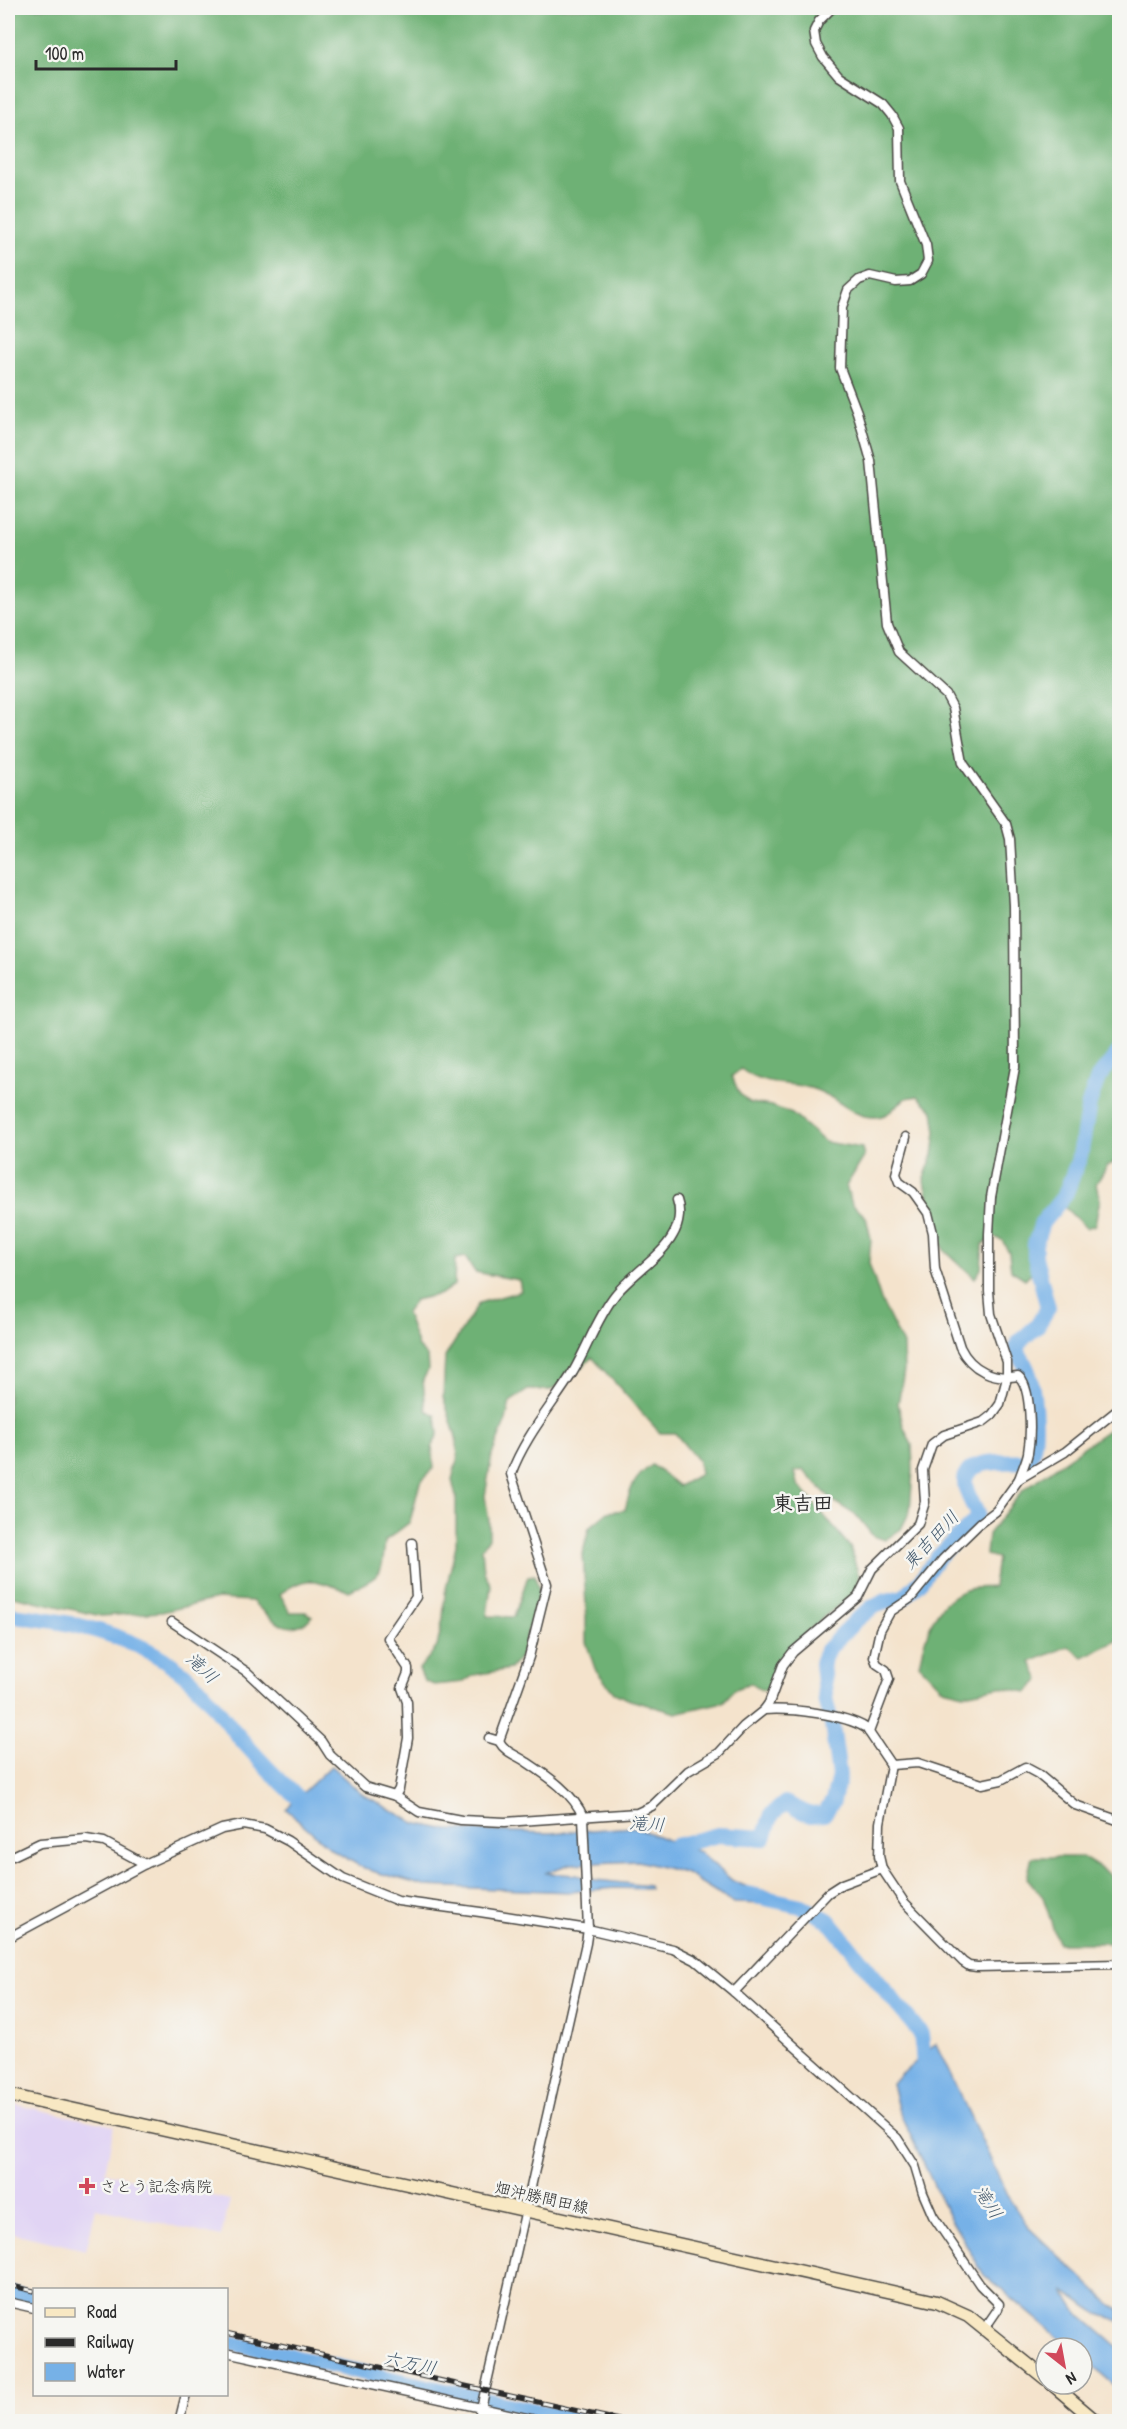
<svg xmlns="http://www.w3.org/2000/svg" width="1127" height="2429" viewBox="0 0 1127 2429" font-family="'Patrick Hand','Klee One',sans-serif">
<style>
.built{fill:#e1d4f4}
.forest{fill:#6eb174;stroke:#4c6e50;stroke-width:1.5}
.water{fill:#76b1e7;stroke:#506e89;stroke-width:1.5}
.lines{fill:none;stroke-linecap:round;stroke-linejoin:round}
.river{stroke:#76b1e7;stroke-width:16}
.minor-casing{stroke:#494743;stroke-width:11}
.secondary-casing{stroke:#494743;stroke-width:15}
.minor{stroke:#fff;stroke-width:8}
.secondary{stroke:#f8e8c3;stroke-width:12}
.rail-casing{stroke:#2b2b2b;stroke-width:5}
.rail{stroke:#f6f6f2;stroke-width:3;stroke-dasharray:9;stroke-linecap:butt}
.poi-dot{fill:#d1495b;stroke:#f6f6f2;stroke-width:2}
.labels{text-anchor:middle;stroke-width:5;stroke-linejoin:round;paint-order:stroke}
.poi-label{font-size:16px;fill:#2b2b2b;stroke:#f6f6f2;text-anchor:start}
.street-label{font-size:16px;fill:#2b2b2b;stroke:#f6f6f2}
.water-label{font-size:18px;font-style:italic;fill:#455a6d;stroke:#f6f6f2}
.quarter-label{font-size:20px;font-weight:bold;fill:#2b2b2b;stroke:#f6f6f2}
</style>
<rect width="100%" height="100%" fill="#f6f6f2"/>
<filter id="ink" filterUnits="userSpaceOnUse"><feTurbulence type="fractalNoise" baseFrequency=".0167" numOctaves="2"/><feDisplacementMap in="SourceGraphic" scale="12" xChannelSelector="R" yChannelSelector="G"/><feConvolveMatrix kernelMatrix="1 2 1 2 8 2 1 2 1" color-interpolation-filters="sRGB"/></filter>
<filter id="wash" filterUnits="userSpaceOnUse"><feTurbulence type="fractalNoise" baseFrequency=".008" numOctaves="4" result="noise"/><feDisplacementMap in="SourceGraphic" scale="24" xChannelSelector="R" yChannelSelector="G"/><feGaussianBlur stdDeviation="1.35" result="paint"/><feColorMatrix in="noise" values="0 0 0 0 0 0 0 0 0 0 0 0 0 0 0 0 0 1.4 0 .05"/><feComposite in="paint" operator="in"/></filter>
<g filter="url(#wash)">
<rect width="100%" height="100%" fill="#f4e3cc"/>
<path class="built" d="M8,2103L114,2126L105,2172L230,2200L221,2237L96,2208L86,2250L8,2232Z"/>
<g class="forest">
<path d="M8,8H1119V1160L1107,1166L1096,1184L1100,1199L1095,1225L1086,1228L1058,1201C1032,1216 1030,1244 1033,1271L1025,1279L1011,1270L1009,1253L1002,1240L994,1237L983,1244L981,1269L975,1278L944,1250L940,1241L924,1178L933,1155L936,1132L933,1111L918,1096C914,1097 908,1097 905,1099C893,1106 891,1117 874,1117C853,1118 835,1096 816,1090C789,1080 766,1089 741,1069L732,1076L739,1093L750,1103L772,1106L792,1114L825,1142L862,1148L864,1157L846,1186L852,1204L866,1217L871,1239L869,1263L881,1300L903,1345L904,1371L898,1404L903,1425L912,1445L913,1470L910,1511L901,1529L885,1540L873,1536L857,1516L833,1501L803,1470L795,1472L798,1484L850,1547L859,1576L856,1592L821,1619L784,1654L767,1690H761L751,1683L735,1689L723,1702L676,1713L630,1700L614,1693L595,1669L586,1642V1606L583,1553L589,1528L608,1512L625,1510C630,1489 633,1478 652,1465L679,1486L700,1474L698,1461L675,1433H660L592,1357L575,1375L551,1390H528L510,1402L506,1420L492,1455L485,1496L489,1521V1538L482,1549L484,1571L491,1585L487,1616L514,1617L528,1576L535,1575L539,1591L521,1656L510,1669L474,1675L464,1682L434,1685L424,1681L419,1669L437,1647L443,1618L445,1593L456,1545V1497L452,1480L458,1456L456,1437L443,1397L445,1357L479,1303L521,1291L519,1280L475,1272L465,1257L455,1259L454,1285L441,1294L415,1300L406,1313L418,1347L427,1356L428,1370L423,1380L426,1410L436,1416L438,1434L432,1447L434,1468L420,1482L410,1522L385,1541C382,1577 382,1575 349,1591C317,1582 310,1572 280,1594L290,1612H306L313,1616C289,1640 271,1619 252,1601L217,1599L162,1612L101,1616L8,1595Z"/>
<path d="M1119,1422V1640L1083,1657L1068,1646L1031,1662L1040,1680L1027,1692L999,1687L964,1694L943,1689L919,1664C925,1634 936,1598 969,1589C976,1587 986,1588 993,1587L997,1558L986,1555L988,1534L1023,1490Z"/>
<path d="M1032,1857H1082L1119,1880V1943H1058L1043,1897L1027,1878Z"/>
</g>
<g class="water">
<path d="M331,1766L362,1794L415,1823L447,1830L549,1833L634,1827L699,1852L733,1881L750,1888L772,1892L767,1904L734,1903L685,1873L638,1861L570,1864L545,1873L576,1875L596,1880L649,1886L650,1889L615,1888L570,1892L425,1886L365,1869L332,1850L286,1809Z"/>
<path d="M936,2044L1010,2200L1028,2227L1110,2304L1119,2309V2320L1101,2315L1064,2291L1078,2313L1119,2348V2389L1082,2357V2348H1071L984,2275L947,2213L898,2109L892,2083Z"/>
</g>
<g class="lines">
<g class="river">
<path d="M8,1615C66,1620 132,1634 179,1670C201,1686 217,1710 234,1731C258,1759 286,1789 315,1812"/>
<path d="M675,1846L718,1835L764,1838L772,1814L785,1803L810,1815L824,1814L833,1801L839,1776L832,1725L826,1703L822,1664L827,1650L855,1621L874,1606L886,1601L904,1597L921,1580L938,1557L975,1521L977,1514C974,1505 965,1492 965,1483C964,1456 1012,1463 1027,1461C1040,1448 1034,1397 1030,1378C1028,1368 1021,1358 1016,1348L1019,1342L1037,1326L1048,1308L1035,1257V1244L1042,1223L1065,1195L1080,1156L1089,1104L1098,1078L1120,1051"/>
<path d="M747,1894L801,1906L828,1920L921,2034L925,2075"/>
<path d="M8,2293L34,2299"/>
<path d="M226,2342L585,2422"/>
</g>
</g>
</g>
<g filter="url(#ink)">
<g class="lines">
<defs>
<g id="minor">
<path d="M906,1137L896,1174L899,1182L913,1192L928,1213L933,1233L935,1269L960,1347C971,1370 994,1380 1018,1376C1032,1386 1031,1436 1028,1453C1026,1462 1022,1470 1019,1479"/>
<path d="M172,1622L247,1672L321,1741L330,1755L365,1787L395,1796L419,1812L461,1820L505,1822L637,1813L652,1806L688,1771L719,1753L744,1726L764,1710C790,1708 844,1714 866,1728L891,1765L880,1823L879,1856L882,1869L904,1902L963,1962L969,1966L977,1967L1120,1964"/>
<path d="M764,1710L769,1703L783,1665L793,1652L858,1597L872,1569L918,1524L925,1502L923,1470L932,1444L944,1435L983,1422L992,1415L1000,1404L1007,1378V1362L991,1314L989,1291V1234L991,1197L1015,1067L1014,905L1010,839L1006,824L963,763L953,708L946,695L899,652L887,623L871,461L857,412L840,368L842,307L848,290L859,280L870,276L896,282L910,281L921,274L928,261L926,245L900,181L899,128L892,115L883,104L839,76L823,57L816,44L814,31L819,21L832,8"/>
<path d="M869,1732L889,1679L886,1670L877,1664L874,1657L880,1630L890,1612L911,1598L943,1559L980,1523L996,1511L1019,1479L1065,1452L1120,1408"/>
<path d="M499,1741L529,1657L547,1584L511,1474C525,1436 552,1406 573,1372C588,1346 597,1318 615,1295C631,1275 662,1256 673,1235C679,1225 681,1211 677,1200"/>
<path d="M891,1765L918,1763L982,1784L1001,1780L1025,1767L1038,1774L1075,1805L1120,1821"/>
<path d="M395,1796L399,1789L408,1738L407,1702L402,1688L408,1673V1668L388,1638L416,1597L412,1543"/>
<path d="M8,1854L13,1856L40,1843L86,1839L104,1842L145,1864"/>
<path d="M8,1938L145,1864L222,1829L243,1825L265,1829L288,1841L343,1879L398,1901L480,1912L588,1929L673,1949L695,1960L734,1992L897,2138L915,2166L923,2193L933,2216L980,2285L999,2304L998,2309L985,2328"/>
<path d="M734,1992L828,1893L842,1884L882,1869"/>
<path d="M8,2302L34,2308"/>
<path d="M226,2352L545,2422"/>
<path d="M179,2422L186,2394"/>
<path d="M478,2422L586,1943L588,1929L583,1817C574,1793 546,1775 525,1761C516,1755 505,1752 499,1741L489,1738"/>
</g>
<g id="secondary">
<path d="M8,2095L937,2302L968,2316L1046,2379"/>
<path d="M1052,2384L1097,2422"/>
</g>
</defs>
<use href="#minor" class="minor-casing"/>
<use href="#secondary" class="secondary-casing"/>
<use href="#minor" class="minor"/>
<use href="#secondary" class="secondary"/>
<defs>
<g id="rail">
<path d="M8,2285L34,2291"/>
<path d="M226,2333L628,2422"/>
</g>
</defs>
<use href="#rail" class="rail-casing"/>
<use href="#rail" class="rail"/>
</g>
</g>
<path class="poi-dot" d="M84 2177h6v6h6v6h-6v6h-6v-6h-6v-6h6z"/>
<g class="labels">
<g class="poi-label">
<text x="100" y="2192">さとう記念病院</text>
</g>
<g class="street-label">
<text transform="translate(542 2197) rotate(13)" y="6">畑沖勝間田線</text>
</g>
<g class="water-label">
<text transform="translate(931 1540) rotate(-47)" y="6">東吉田川</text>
<text transform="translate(202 1668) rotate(43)" y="6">滝川</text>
<text transform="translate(647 1824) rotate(4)" y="6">滝川</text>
<text transform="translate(988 2202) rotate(57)" y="6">滝川</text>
<text transform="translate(410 2363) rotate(12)" y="6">六万川</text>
</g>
<g class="quarter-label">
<text x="803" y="1510">東吉田</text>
</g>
</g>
<rect width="1127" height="2429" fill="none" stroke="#f6f6f2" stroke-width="30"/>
<rect x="33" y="2288" width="195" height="108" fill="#f6f6f2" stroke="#a5a5a2" stroke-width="1.5"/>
<rect x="45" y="2308" width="30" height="9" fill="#f8e8c3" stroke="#a5a5a2" stroke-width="1.5"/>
<text x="87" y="2318" font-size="18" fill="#2b2b2b">Road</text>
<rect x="45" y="2338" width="30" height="9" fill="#2b2b2b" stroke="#a5a5a2" stroke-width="1.5"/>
<text x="87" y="2348" font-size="18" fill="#2b2b2b">Railway</text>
<rect x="45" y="2363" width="30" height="18" fill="#76b1e7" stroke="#a5a5a2" stroke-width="1.5"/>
<text x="87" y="2378" font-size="18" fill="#2b2b2b">Water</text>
<g transform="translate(1064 2366) rotate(149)"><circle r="28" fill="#f6f6f2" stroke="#a5a5a2" stroke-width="1.5"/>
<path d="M0-4.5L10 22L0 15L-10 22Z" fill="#d1495b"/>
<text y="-9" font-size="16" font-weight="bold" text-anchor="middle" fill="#2b2b2b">N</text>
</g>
<path d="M36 60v9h140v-9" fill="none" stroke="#2b2b2b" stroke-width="3"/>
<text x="45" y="60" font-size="18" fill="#2b2b2b" stroke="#f6f6f2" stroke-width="4.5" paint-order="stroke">100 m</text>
</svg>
